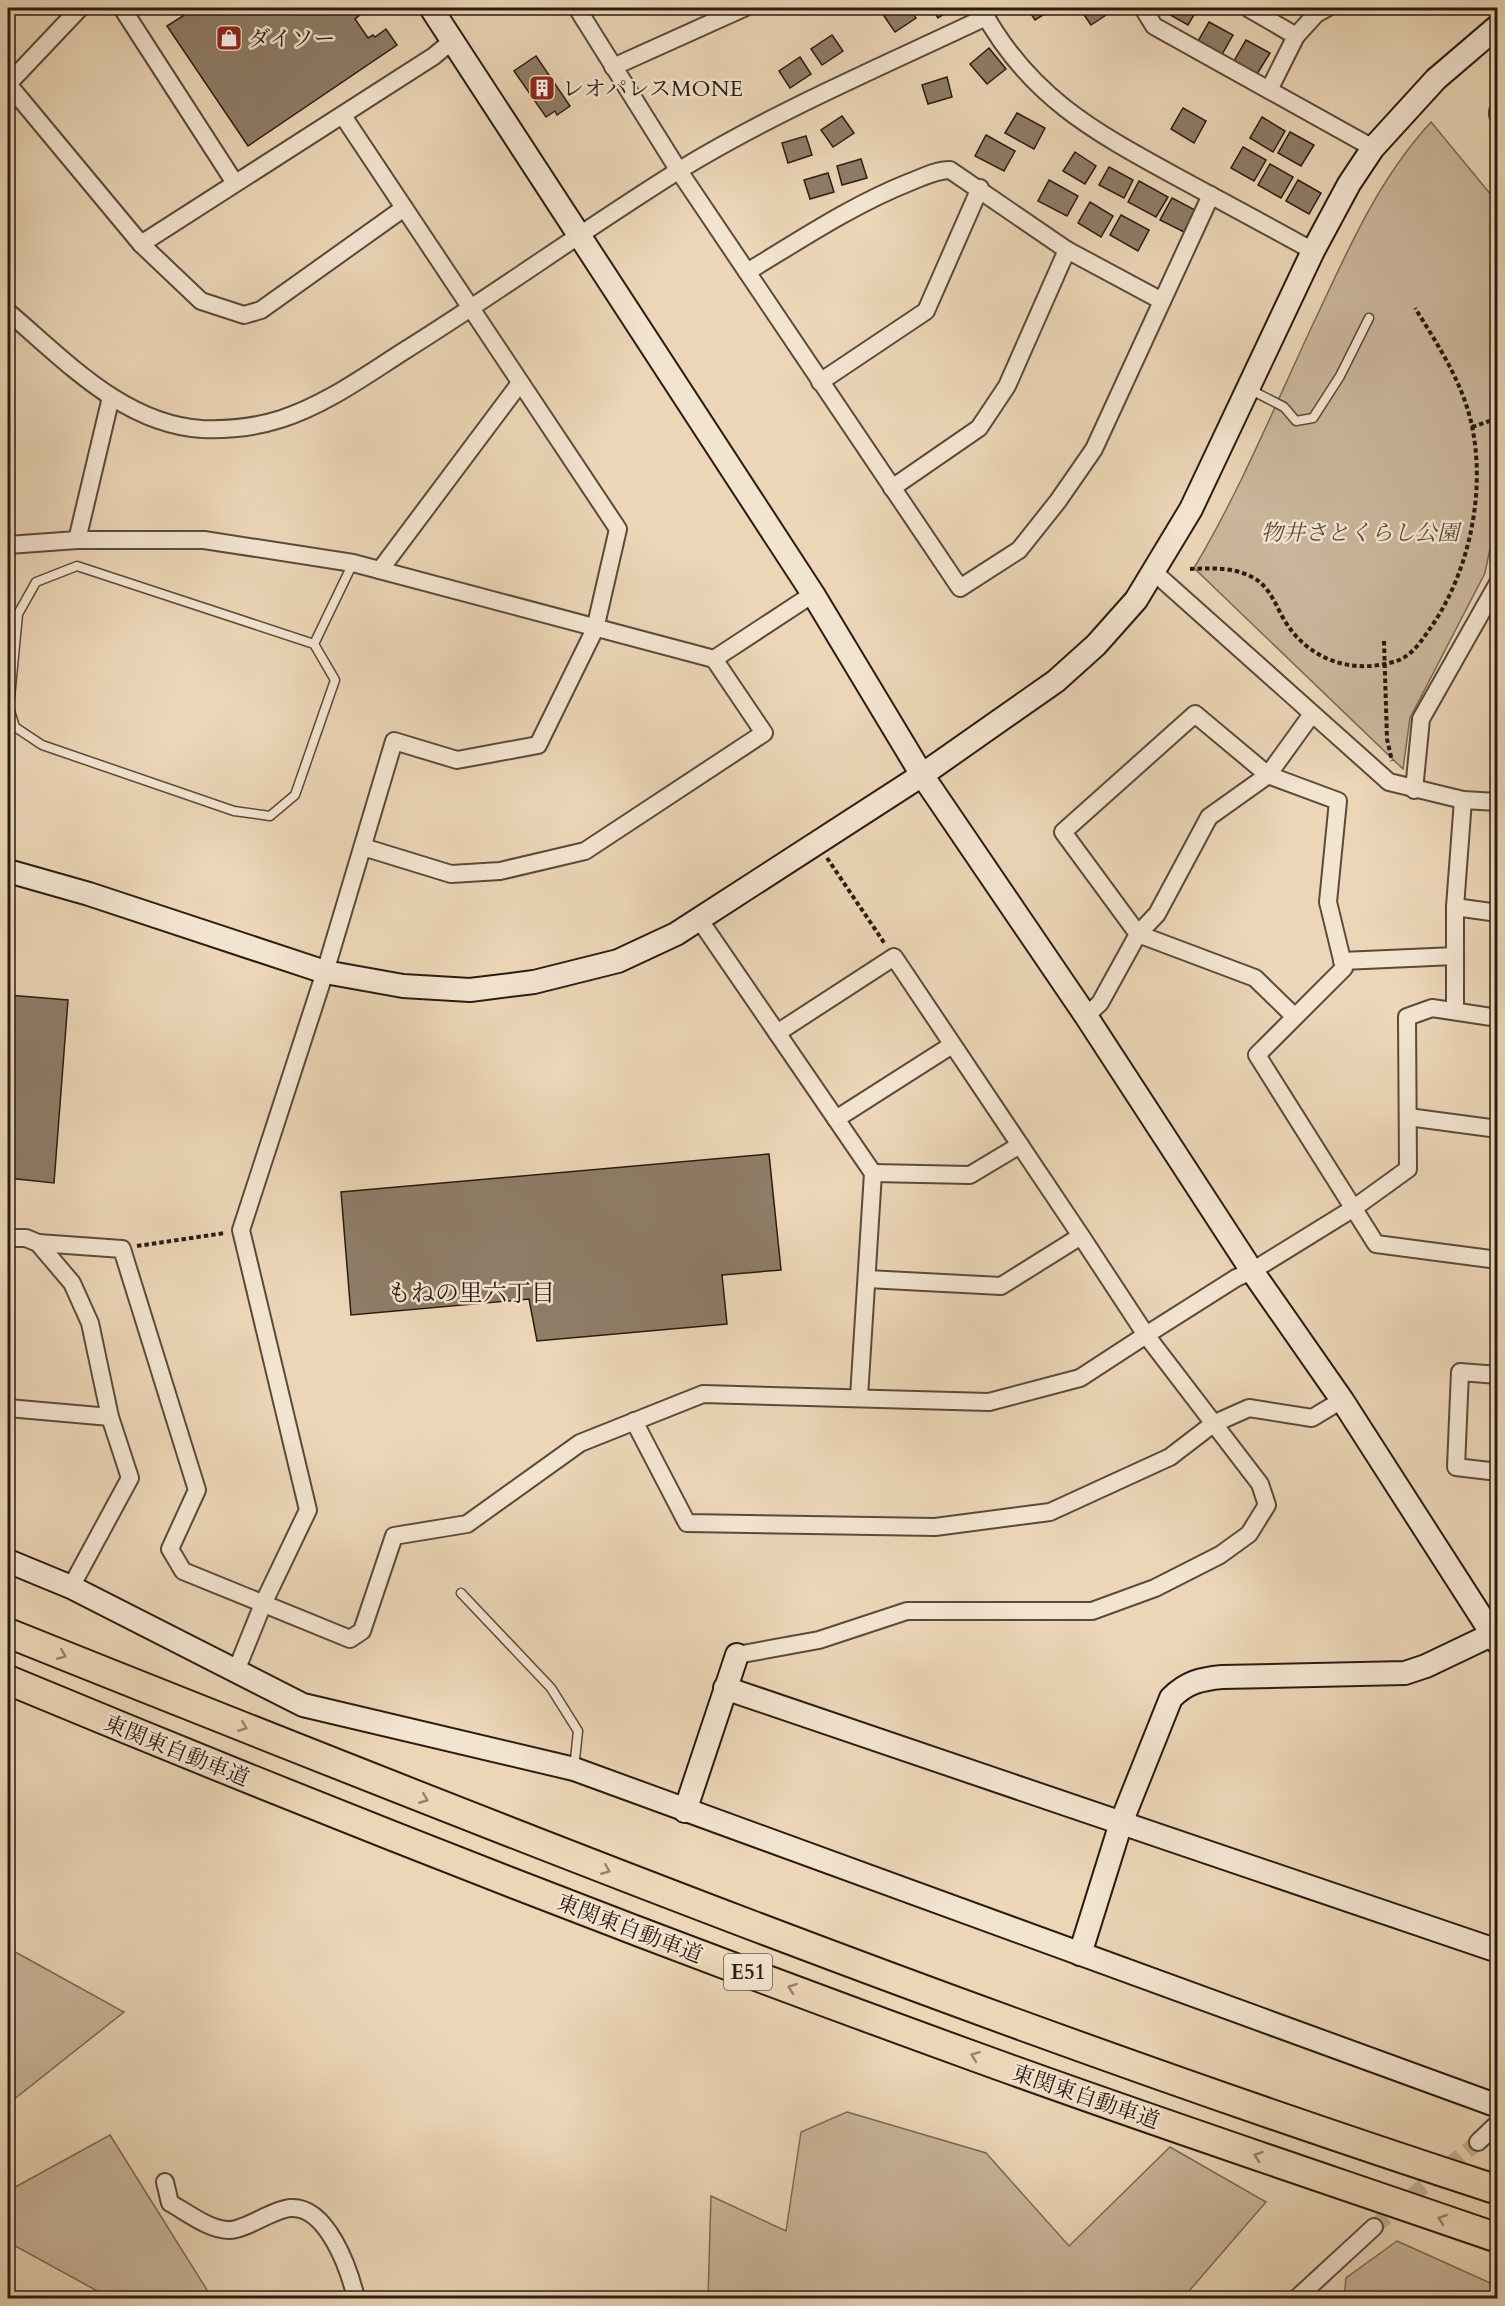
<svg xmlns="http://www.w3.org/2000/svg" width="1505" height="2306" viewBox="0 0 1505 2306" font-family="Cardo,'Noto Serif JP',serif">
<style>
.green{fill:#cbb69b;stroke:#7a6956;stroke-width:1.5}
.building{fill:#8f7d68;stroke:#2a1c12;stroke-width:1.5}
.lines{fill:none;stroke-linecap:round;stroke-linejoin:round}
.street-tunnel{stroke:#c5b196;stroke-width:16;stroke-dasharray:16 8;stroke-linecap:butt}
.lane-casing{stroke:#5a4a3b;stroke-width:11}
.street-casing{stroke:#5a4a3b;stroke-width:20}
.secondary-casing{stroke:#2a1c12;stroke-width:26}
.highway-casing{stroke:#2a1c12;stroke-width:32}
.path{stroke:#2a1c12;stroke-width:4;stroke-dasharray:4.5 3;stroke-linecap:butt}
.lane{stroke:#f3e4d0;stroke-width:8}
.street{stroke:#f3e4d0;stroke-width:16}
.secondary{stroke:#f3e4d0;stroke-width:22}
.highway{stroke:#ecd6b7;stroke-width:28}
.oneway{stroke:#95826d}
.labels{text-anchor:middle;stroke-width:5;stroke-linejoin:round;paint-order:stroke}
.shield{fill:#f3e4d0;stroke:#66584b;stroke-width:1.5}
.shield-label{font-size:21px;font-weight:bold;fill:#2a1c12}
.poi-label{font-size:22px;fill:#2a1c12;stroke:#f3e4d0;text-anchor:start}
.park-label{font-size:22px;font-style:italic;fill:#5a4a3b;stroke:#f3e4d0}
.street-label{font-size:22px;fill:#2a1c12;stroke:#f3e4d0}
.neighbourhood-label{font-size:24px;fill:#2a1c12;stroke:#f3e4d0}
</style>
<rect width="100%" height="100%" fill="#ecd6b7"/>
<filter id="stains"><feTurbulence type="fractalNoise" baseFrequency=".00333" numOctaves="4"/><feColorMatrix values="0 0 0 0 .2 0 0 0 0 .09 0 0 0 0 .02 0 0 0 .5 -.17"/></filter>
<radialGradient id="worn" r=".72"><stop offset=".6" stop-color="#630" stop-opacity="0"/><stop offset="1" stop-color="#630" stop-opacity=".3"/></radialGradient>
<g class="green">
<path d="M1431,122L1497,202L1498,509L1485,573L1410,718L1403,769L1194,568C1241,489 1275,405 1314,322C1348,250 1377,181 1431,122Z"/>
<path d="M8,1948L124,2012L8,2104Z"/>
<path d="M847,2112L986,2153L1069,2246L1170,2147L1266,2202L1183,2298H708L711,2196L786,2231L801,2132Z"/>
<path d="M110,2135L212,2298H110L8,2242V2191Z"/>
<path d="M1397,2241L1497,2286V2298H1344L1346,2278Z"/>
</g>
<g class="building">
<path d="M182,8H357L361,14L355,19L368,38L373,35L375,37L386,29L397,45L248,146L167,26L183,16L179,9Z"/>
<path d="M896,8H909L916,18L895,32L884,16Z"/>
<path d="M932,8H953L938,18Z"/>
<path d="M1027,8H1054L1035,20Z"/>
<path d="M1082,8H1110L1112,11L1091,25L1080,9Z"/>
<path d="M1167,8H1198L1188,25L1165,12Z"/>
<path d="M1209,22L1233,35L1221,56L1197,43Z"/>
<path d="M832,35L843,51L822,65L811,49Z"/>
<path d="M1246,40L1270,53L1257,74L1234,61Z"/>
<path d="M989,48L1006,69L987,84L970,64Z"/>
<path d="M536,56L570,106L557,115L555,111L546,117L514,71Z"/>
<path d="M800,57L811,74L790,88L779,71Z"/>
<path d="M947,77L952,97L928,104L922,85Z"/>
<path d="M1183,108L1206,121L1194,143L1171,129Z"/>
<path d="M1017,113L1045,128L1034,149L1005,133Z"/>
<path d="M842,116L854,133L833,147L821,130Z"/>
<path d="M1262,117L1285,131L1273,152L1250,138Z"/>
<path d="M1290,132L1314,145L1301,166L1278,153Z"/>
<path d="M986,135L1015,151L1004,171L975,156Z"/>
<path d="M806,136L812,155L788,163L782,143Z"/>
<path d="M1243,147L1266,160L1254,181L1231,168Z"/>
<path d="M1075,152L1096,166L1085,184L1063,171Z"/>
<path d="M861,159L867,178L842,185L837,166Z"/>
<path d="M1270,164L1293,177L1281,198L1258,185Z"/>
<path d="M1109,167L1133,180L1124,198L1099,185Z"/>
<path d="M828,173L834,192L810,199L804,180Z"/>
<path d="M1049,180L1078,196L1067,216L1038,201Z"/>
<path d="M1298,180L1321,193L1309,214L1286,201Z"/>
<path d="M1139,181L1168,197L1156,217L1128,202Z"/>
<path d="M1172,198L1195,210L1184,232L1160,220Z"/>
<path d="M1090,202L1113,216L1101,237L1078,223Z"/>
<path d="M1121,215L1149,230L1138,251L1110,235Z"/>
<path d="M8,995L68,1000L54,1183L8,1178Z"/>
<path d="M769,1154L781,1270L722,1275L727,1324L537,1341L529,1299L351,1315L341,1192Z"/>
</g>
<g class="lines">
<path class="street-tunnel" d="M1374,2227L1478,2142"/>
<defs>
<g id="lane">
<path d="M1249,389L1284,407L1296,421L1313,418L1340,376L1369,318"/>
<path d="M77,566L314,644L335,680L295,795L270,816L234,811L42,745L15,727L9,708L18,614L36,582Z"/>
<path d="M314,644L353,563"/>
<path d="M461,1593L551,1688L578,1731L574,1769"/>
</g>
<g id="street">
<path d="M122,8L235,183"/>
<path d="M577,8L679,171L960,588L1019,550L1058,501L1094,449L1211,195"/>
<path d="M981,8C1028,96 1093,131 1177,177C1223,202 1268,226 1313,251"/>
<path d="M1143,8L1154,26L1373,148"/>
<path d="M1248,8L1296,36L1269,90"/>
<path d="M1296,36L1316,14L1327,8"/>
<path d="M613,67L744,8"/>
<path d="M8,84L141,244L201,301L244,315L261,310L404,208"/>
<path d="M8,84L80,8"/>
<path d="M1498,111V115"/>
<path d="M141,244L434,56L453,40"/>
<path d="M747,272C800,240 852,205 910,182C923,177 936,170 950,170L1067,250L1162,301"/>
<path d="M8,312C65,360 123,424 202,429C228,430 256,427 281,419C325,405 365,376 404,351C497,293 585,229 678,171C776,111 883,66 986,17"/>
<path d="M820,382L926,311L980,188"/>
<path d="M892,488L979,428L1007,386L1067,250"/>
<path d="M77,540L111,397"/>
<path d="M8,545L77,540H204L353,563L714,659L813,594"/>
<path d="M380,570L520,383"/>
<path d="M1155,573L1389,782L1463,800L1498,802"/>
<path d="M1414,790L1421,719L1498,583"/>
<path d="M363,847L451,874L500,871L585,851L764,733L714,659"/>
<path d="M1455,907L1498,913"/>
<path d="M699,919L873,1173L859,1397"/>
<path d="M1342,961L1455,956"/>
<path d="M1455,1011V907L1463,800"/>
<path d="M1086,1016L1100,1003L1138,934L1157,914L1209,817L1268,775L1312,714"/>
<path d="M1295,1017L1255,978L1138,934L1063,832L1195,714L1268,775L1338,801L1328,902L1344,968L1257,1055L1376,1244L1498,1260"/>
<path d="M777,1033L894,957L1081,1236L1001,1286L867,1279"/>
<path d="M1408,1117L1498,1129"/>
<path d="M836,1119L952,1045"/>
<path d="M873,1173L970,1175L1020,1145"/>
<path d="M8,1238H26L38,1243L72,1283L90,1323L110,1417L130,1478L71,1587"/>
<path d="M38,1243L122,1249L197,1490L170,1549L183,1571L350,1639L362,1631L394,1536L467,1524L580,1443L703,1394L989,1402L1080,1378L1146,1335L1081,1236"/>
<path d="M1498,1375L1460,1372L1456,1467L1498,1472"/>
<path d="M8,1408L110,1417"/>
<path d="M634,1421L687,1523L935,1527L1050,1512L1170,1457L1213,1424L1249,1408L1312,1418L1342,1400"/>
<path d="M737,1655L819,1640L907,1611H1092L1155,1588L1220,1555L1249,1534L1267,1505L1260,1484L1146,1335L1236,1278L1252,1271L1354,1208L1408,1169L1407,1017L1432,1008L1498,1018"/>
<path d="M236,1671L263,1604L308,1510L241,1230L325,972L394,741L457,760L538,745L595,629L618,529L343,116"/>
<path d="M1478,2142L1498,2123"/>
<path d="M165,2182L170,2203C187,2212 209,2230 229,2230C246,2230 271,2210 290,2208C327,2205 349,2269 356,2298"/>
<path d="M1297,2298L1374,2227"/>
</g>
<g id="secondary">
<path d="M431,8L813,594L922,775L1086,1016L1252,1271L1342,1400L1498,1643"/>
<path d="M8,871L89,894L325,972L403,986L470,990L534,982L618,961L676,934L922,775L1056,681L1096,645L1136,600L1191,509L1313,251L1349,184L1373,148L1436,79L1498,26"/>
<path d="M8,1561L71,1587L303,1705L574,1769L1498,2106"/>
<path d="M725,1688L1498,1951"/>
<path d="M685,1811L737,1655"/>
<path d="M1080,1954L1121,1823L1171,1698C1187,1682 1201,1679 1222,1677L1405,1673L1426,1666L1491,1635"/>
</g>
<g id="highway">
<path d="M8,1633C500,1830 993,2026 1498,2190"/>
<path d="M8,1680C328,1813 650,1939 976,2057C1149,2120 1324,2178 1498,2238"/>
</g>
</defs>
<use href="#lane" class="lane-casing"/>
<use href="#street" class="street-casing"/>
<use href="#secondary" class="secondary-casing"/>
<use href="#highway" class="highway-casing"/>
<g class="path">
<path d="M1472,427L1498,418"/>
<path d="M1190,569C1211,568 1233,567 1252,577C1268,585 1274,601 1282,616C1304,657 1348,675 1393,662C1410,658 1420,643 1429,630C1469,574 1486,493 1472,426C1463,383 1438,345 1415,308"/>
<path d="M1384,641L1387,739L1392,761"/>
<path d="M827,858L885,944"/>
<path d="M137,1246L225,1233"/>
</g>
<use href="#lane" class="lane"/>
<use href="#street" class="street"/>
<use href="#secondary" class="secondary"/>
<use href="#highway" class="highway"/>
</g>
<defs><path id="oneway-chevron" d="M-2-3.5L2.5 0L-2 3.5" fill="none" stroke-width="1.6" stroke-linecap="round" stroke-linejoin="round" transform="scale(1.5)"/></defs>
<g class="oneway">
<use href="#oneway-chevron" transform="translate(62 1655) rotate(22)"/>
<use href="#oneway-chevron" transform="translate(243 1727) rotate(22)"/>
<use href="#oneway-chevron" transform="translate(424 1799) rotate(22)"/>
<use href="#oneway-chevron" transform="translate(606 1870) rotate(22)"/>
<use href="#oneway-chevron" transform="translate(792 1988) rotate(-160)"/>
<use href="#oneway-chevron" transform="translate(975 2056) rotate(-160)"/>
<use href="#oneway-chevron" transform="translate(1258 2156) rotate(-161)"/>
<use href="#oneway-chevron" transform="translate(1442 2219) rotate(-161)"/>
</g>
<defs>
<symbol id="shop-square" viewBox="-11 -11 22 22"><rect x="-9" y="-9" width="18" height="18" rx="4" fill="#8f2418" stroke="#f3e4d0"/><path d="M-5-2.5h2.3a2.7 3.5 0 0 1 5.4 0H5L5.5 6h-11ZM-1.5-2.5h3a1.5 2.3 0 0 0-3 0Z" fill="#fff"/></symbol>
<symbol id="building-square" viewBox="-11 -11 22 22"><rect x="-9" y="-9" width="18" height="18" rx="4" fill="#8f2418" stroke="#f3e4d0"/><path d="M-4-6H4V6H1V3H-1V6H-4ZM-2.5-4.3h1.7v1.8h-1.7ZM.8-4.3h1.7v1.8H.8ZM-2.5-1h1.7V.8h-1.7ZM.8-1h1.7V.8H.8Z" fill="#fff"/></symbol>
</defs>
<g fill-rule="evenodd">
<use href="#shop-square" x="214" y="23" width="30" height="30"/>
<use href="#building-square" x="527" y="73" width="30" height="30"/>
</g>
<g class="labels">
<rect class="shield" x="724" y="1954" width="48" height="36" rx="4.5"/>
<g class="shield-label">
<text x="748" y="1979">E51</text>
</g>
<g class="poi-label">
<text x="248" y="46">ダイソー</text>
<text x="562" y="96">レオパレスMONE</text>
</g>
<g class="park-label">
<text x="1360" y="540">物井さとくらし公園</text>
</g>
<g class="street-label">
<text transform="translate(177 1750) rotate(22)" y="8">東関東自動車道</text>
<text transform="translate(630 1928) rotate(21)" y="8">東関東自動車道</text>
<text transform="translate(1086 2096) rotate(19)" y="8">東関東自動車道</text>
</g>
<g class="neighbourhood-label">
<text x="471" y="1301">もねの里六丁目</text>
</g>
</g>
<rect width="1505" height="2306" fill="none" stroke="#ecd6b7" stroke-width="30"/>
<rect x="9" y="9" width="1487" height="2288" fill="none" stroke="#2a1c12" stroke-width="3"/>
<rect x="15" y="15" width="1475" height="2276" fill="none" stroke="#2a1c12" stroke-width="1.5"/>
<rect width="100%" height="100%" filter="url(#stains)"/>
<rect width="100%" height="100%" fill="url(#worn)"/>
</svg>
